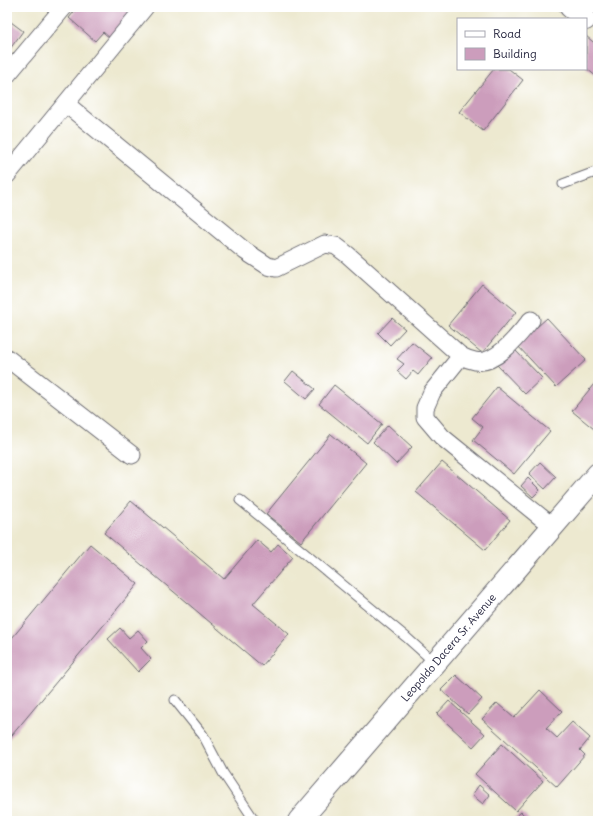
<svg xmlns="http://www.w3.org/2000/svg" width="605" height="828" viewBox="0 0 605 828" font-family="Delius,sans-serif">
<style>
.building{fill:#cc9dbc}
.lines{fill:none;stroke-linecap:round;stroke-linejoin:round}
.service-casing{stroke:#69686f;stroke-width:11}
.minor-casing{stroke:#69686f;stroke-width:19}
.tertiary-casing{stroke:#69686f;stroke-width:24}
.secondary-casing{stroke:#69686f;stroke-width:24}
.service{stroke:#fff;stroke-width:9}
.minor{stroke:#fff;stroke-width:17}
.tertiary{stroke:#fff;stroke-width:22}
.secondary{stroke:#fff;stroke-width:22}
.labels{text-anchor:middle;stroke-width:4;stroke-linejoin:round;paint-order:stroke}
.street-label{font-size:11px;fill:#22223b;stroke:#fff}
</style>
<rect width="100%" height="100%" fill="#fff"/>
<filter id="ink" filterUnits="userSpaceOnUse"><feTurbulence type="fractalNoise" baseFrequency=".025" numOctaves="2"/><feDisplacementMap in="SourceGraphic" scale="8" xChannelSelector="R" yChannelSelector="G"/><feConvolveMatrix kernelMatrix="1 2 1 2 8 2 1 2 1" color-interpolation-filters="sRGB"/></filter>
<filter id="wash" filterUnits="userSpaceOnUse"><feTurbulence type="fractalNoise" baseFrequency=".012" numOctaves="4" result="noise"/><feDisplacementMap in="SourceGraphic" scale="16" xChannelSelector="R" yChannelSelector="G"/><feGaussianBlur stdDeviation="0.9" result="paint"/><feColorMatrix in="noise" values="0 0 0 0 0 0 0 0 0 0 0 0 0 0 0 0 0 1.4 0 .05"/><feComposite in="paint" operator="in"/></filter>
<g filter="url(#wash)">
<rect width="100%" height="100%" fill="#ede9d0"/>
<g id="blocks">
<g class="building">
<path d="M78,7H140L111,39L103,32L95,41L69,18Z"/>
<path d="M7,19L23,31L7,53Z"/>
<path d="M586,36L598,46V78L586,68Z"/>
<path d="M494,69H509L523,80L483,131L459,112Z"/>
<path d="M482,284L516,312L482,353L448,325Z"/>
<path d="M392,318L405,329L390,345L378,333Z"/>
<path d="M547,318L586,360L556,387L517,345Z"/>
<path d="M412,342L432,358L418,375L413,371L406,379L397,371L404,364L397,359Z"/>
<path d="M514,349L542,378L525,394L497,365Z"/>
<path d="M293,371L315,389L306,399L285,381Z"/>
<path d="M598,379V424L594,429L572,411Z"/>
<path d="M334,385L382,424L367,443L319,404Z"/>
<path d="M497,387L550,431L514,474L473,440L483,427L472,418Z"/>
<path d="M388,425L412,447L396,464L373,442Z"/>
<path d="M331,434L366,463L301,542L266,514Z"/>
<path d="M442,462L510,520L485,550L416,492Z"/>
<path d="M540,462L556,477L545,489L529,474Z"/>
<path d="M528,478L540,490L533,497L521,486Z"/>
<path d="M131,501L224,579L257,540L271,552L278,544L293,557L253,604L289,634L262,666L104,533Z"/>
<path d="M90,544L138,584L7,741V644Z"/>
<path d="M120,628L129,638L138,630L148,641L141,648L151,659L138,672L108,639Z"/>
<path d="M456,675L482,699L468,714L441,690Z"/>
<path d="M540,690L562,711L546,728L557,738L572,722L590,738L580,750L585,755L557,787L482,719L497,703L514,718Z"/>
<path d="M449,701L485,734L473,747L437,714Z"/>
<path d="M502,744L543,781L516,811L475,774Z"/>
<path d="M479,785L490,795L483,804L472,795Z"/>
<path d="M521,812L530,821H511Z"/>
</g>
</g>
</g>
<g filter="url(#ink)">
<use href="#blocks" fill-opacity="0" stroke="#69686f" stroke-width="1"/>
<g class="lines">
<defs>
<g id="service">
<path d="M563,184L598,171"/>
<path d="M240,500L406,637L435,663"/>
<path d="M175,700L203,735L223,773L255,821"/>
</g>
<g id="minor">
<path d="M7,75L64,7"/>
<path d="M66,104L245,251L268,266L276,268L325,244L336,246L348,255L461,356L432,392L425,408V417L442,437L553,527"/>
<path d="M7,175L145,7"/>
<path d="M461,356C465,358 470,360 475,361C496,366 520,333 531,320"/>
<path d="M7,358L132,455"/>
</g>
<path id="tertiary" d="M571,7L585,19"/>
<g id="secondary">
<path id="s1" d="M299,821L598,474"/>
</g>
</defs>
<use href="#service" class="service-casing"/>
<use href="#minor" class="minor-casing"/>
<use href="#tertiary" class="tertiary-casing"/>
<use href="#secondary" class="secondary-casing"/>
<use href="#service" class="service"/>
<use href="#minor" class="minor"/>
<use href="#tertiary" class="tertiary"/>
<use href="#secondary" class="secondary"/>
</g>
</g>
<g class="labels">
<g class="street-label">
<text dy="4" stroke="none"><textPath href="#s1" startOffset="229">Leopoldo Dacera Sr. Avenue</textPath></text>
</g>
</g>
<rect width="605" height="828" fill="none" stroke="#fff" stroke-width="24"/>
<rect x="457" y="18" width="130" height="52" fill="#ffffff" stroke="#a7a7b1"/>
<rect x="465" y="31" width="20" height="6" fill="#ffffff" stroke="#a7a7b1"/>
<text x="493" y="38" font-size="12" fill="#22223b">Road</text>
<rect x="465" y="48" width="20" height="12" fill="#cc9dbc" stroke="#a7a7b1"/>
<text x="493" y="58" font-size="12" fill="#22223b">Building</text>
</svg>
